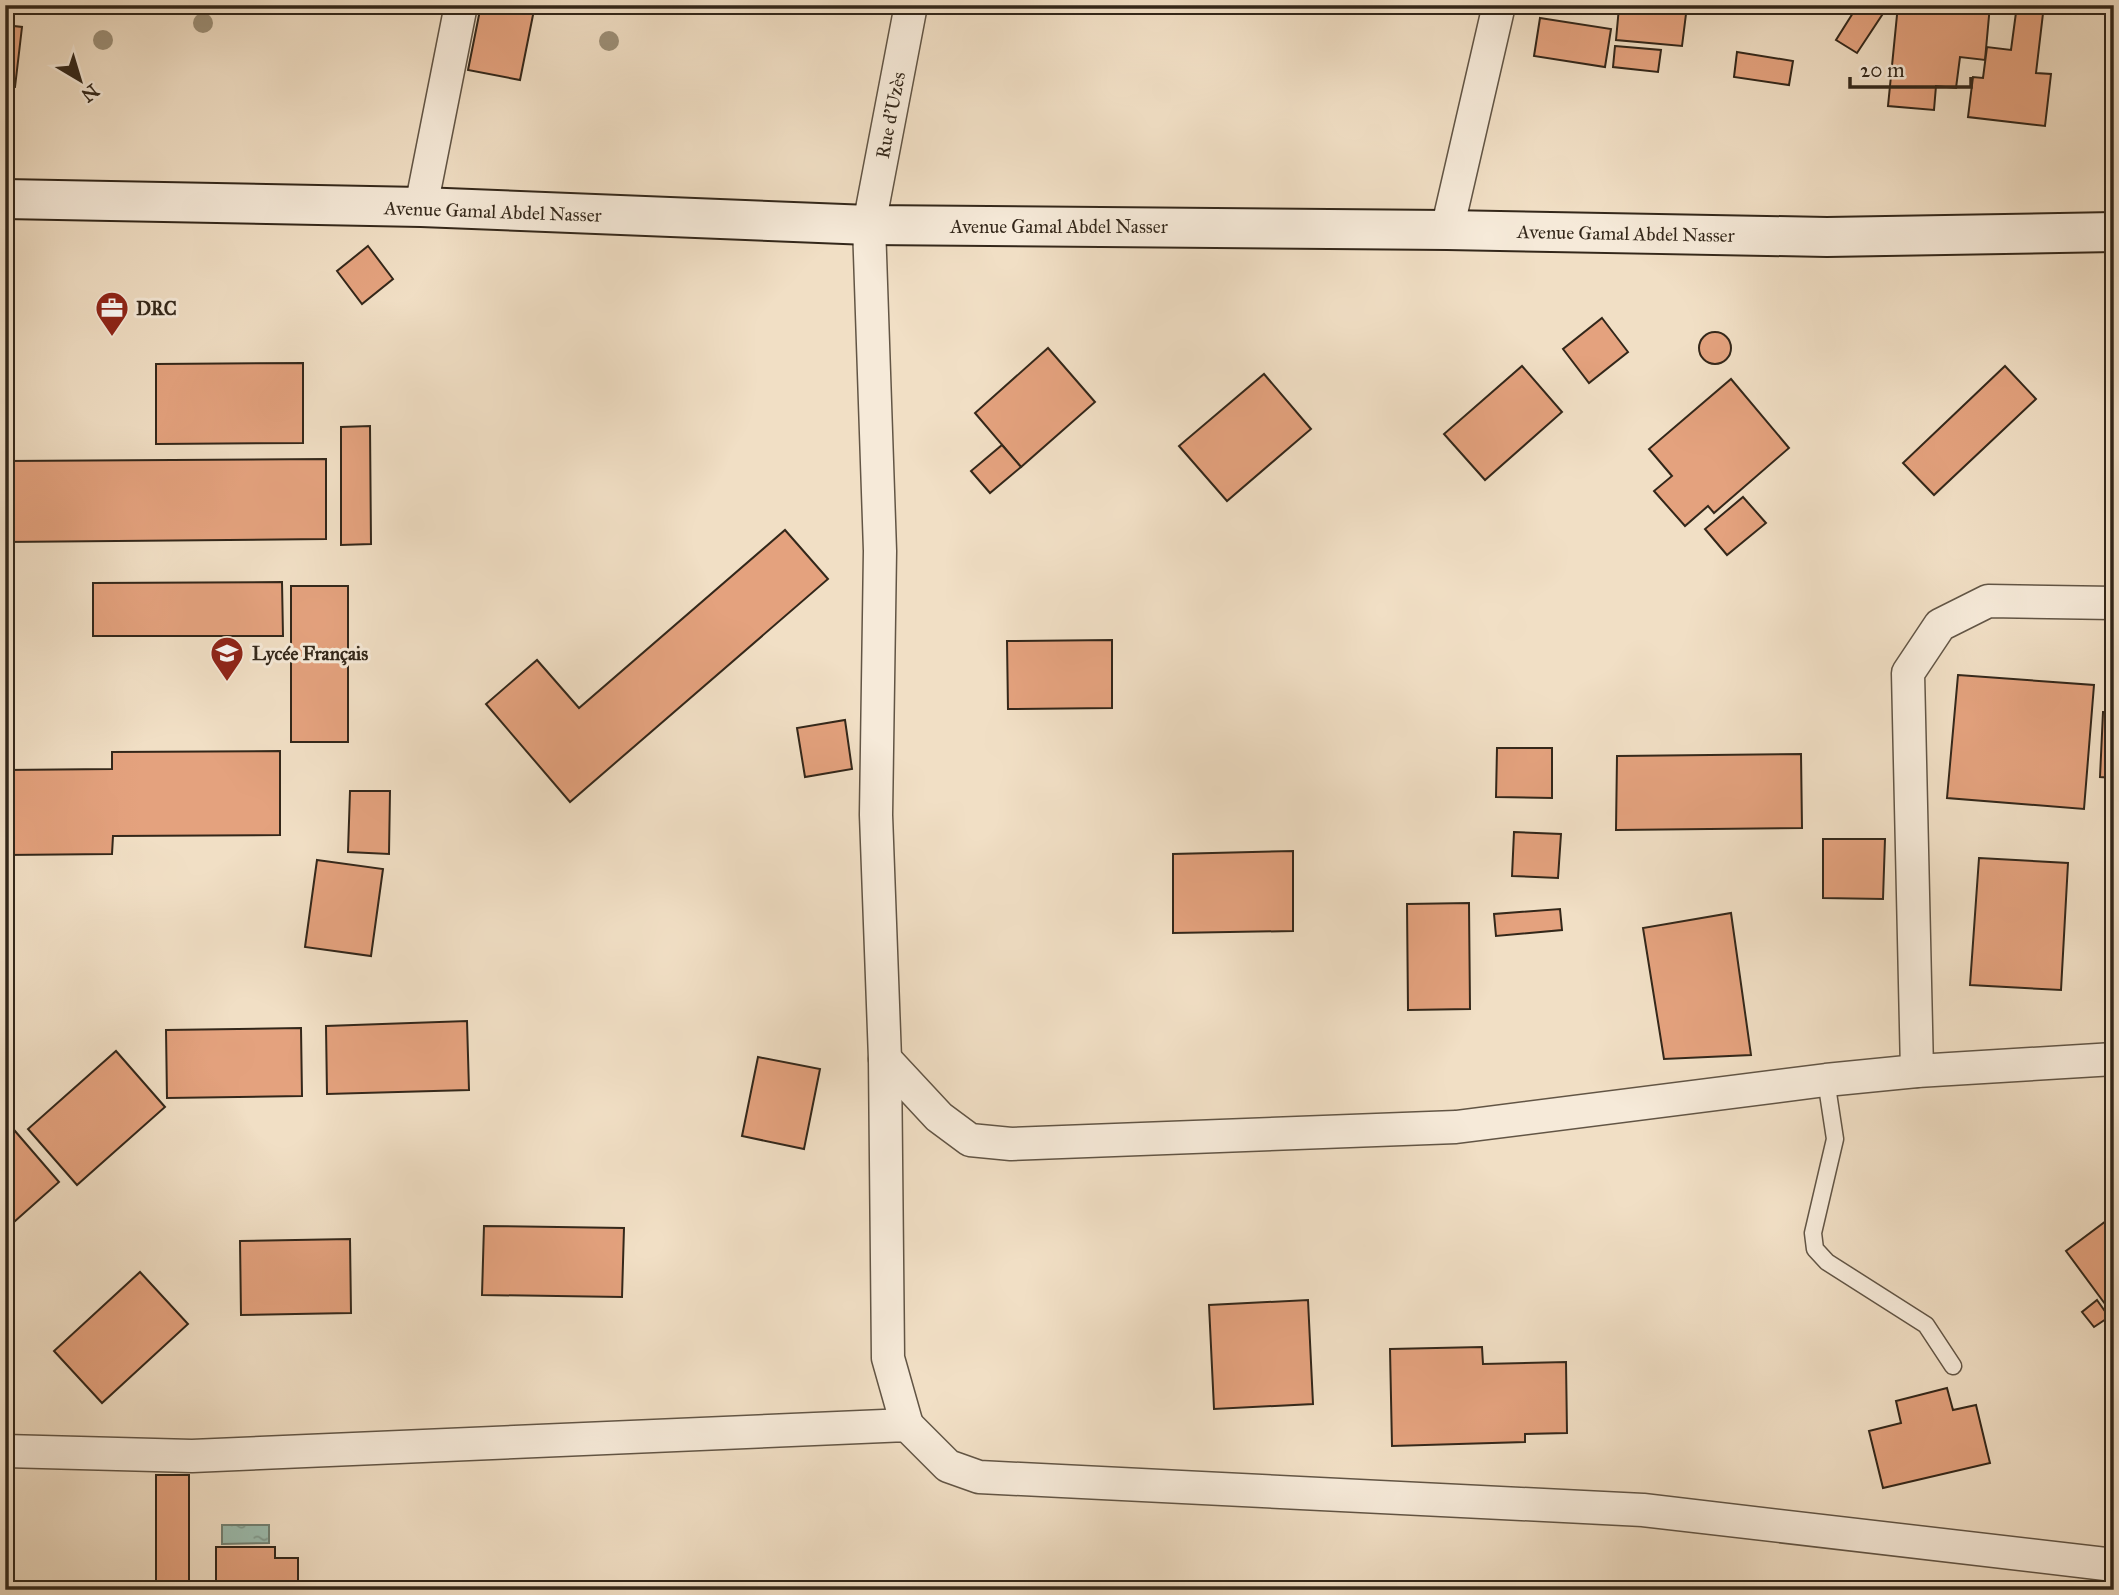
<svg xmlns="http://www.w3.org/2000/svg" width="2119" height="1595" viewBox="0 0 2119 1595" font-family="'IM FELL Great Primer',serif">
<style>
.water{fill:url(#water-ripples);stroke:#728173;stroke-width:2}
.building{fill:#e4a27e;stroke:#33271a;stroke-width:2}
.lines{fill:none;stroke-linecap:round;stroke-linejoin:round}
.lane-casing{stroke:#625545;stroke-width:19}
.street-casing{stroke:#625545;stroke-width:35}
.secondary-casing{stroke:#33271a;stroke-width:42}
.lane{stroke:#f6ead9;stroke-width:16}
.street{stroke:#f6ead9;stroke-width:32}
.secondary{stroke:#f6ead9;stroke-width:38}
.tree{fill:#9c8f77}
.labels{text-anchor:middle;stroke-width:6;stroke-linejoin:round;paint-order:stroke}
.street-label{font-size:19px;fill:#33271a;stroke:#f6ead9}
.poi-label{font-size:19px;font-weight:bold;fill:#33271a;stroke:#f6ead9;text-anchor:start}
</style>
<defs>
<pattern id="water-ripples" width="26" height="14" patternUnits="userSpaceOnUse" patternTransform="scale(1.75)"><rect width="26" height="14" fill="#9cbdaf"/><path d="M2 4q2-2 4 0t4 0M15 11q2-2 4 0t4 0" fill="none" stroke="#809a8e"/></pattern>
</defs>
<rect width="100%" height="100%" fill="#f1dfc5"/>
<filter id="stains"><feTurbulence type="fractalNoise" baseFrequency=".00286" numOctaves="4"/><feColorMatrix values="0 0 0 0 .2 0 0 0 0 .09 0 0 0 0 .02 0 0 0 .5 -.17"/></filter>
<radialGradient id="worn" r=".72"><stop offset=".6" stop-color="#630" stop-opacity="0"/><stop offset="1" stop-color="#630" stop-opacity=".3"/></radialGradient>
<path class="water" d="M222,1525H269V1543L222,1544Z"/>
<g class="building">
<path d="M481,5H535L520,80L468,70Z"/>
<path d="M712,5H733L732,12L711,8Z"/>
<path d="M1858,5H1879L1886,9L1857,53L1836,40Z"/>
<path d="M1898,5H1990L1985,60L1960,57L1956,88L1936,86L1934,110L1888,106Z"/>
<path d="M2017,5H2044L2036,73L2051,74L2045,126L1968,117L1973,77L1983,78L1987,47L2011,50Z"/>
<path d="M1619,7L1686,14L1682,46L1616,40Z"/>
<path d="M1540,18L1611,29L1605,67L1534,56Z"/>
<path d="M5,25L22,27L15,87L5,86Z"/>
<path d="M1615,46L1661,50L1658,72L1613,67Z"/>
<path d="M1737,52L1793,61L1789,85L1734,77Z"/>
<path d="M368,246L393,279L362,304L337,271Z"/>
<path d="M1602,318L1628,352L1589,383L1563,349Z"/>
<circle cx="1715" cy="348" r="16"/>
<path d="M1048,348L1095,402L1021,467L975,413Z"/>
<path d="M303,363V443L156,444V364Z"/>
<path d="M1522,366L1562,412L1485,480L1444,434Z"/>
<path d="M2005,366L2036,399L1934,495L1903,463Z"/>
<path d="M1264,374L1311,429L1227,501L1179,446Z"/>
<path d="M1731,379L1789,448L1714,513L1708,506L1685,526L1654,491L1672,476L1649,449Z"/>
<path d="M370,426L371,544L341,545V427Z"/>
<path d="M1002,445L1021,467L990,493L971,471Z"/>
<path d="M326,459V539L5,542V461Z"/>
<path d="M1743,497L1766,523L1727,555L1705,529Z"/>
<path d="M785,530L828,579L570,802L486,704L537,660L579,708Z"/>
<path d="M282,582L283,636H93V583Z"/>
<rect x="291" y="586" width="57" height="156"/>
<path d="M1112,640V708L1008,709L1007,641Z"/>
<path d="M1958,675L2094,685L2084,809L1947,798Z"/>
<path d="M2103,712L2114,713V778L2100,777Z"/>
<path d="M845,720L852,769L805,777L797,728Z"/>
<path d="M1497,748H1552V798L1496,797Z"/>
<path d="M280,751V835L113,836L112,854L5,855V770L112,769V752Z"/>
<path d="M1801,754L1802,828L1616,830L1617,756Z"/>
<path d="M350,791H390L389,854L348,852Z"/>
<path d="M1514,832L1561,834L1558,878L1512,876Z"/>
<path d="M1823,839H1885L1883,899L1823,898Z"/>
<path d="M1293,851V931L1173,933V854Z"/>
<path d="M1979,858L2068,863L2061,990L1970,985Z"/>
<path d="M317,860L383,869L371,956L305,947Z"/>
<path d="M1469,903L1470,1009L1408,1010L1407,904Z"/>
<path d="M1560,909L1562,930L1496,936L1494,914Z"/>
<path d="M1731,913L1751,1055L1664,1059L1643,928Z"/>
<path d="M467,1021L469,1090L327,1094L326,1026Z"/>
<path d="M301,1028L302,1096L167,1098L166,1030Z"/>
<path d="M116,1051L165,1107L77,1185L28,1129Z"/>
<path d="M758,1057L820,1069L804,1149L742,1136Z"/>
<path d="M15,1131L59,1182L5,1230V1139Z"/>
<path d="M2114,1215V1304L2108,1308L2066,1251Z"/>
<path d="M484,1226L624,1228L622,1297L482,1295Z"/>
<path d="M350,1239L351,1313L241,1315L240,1241Z"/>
<path d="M140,1272L188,1324L102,1403L54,1351Z"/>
<path d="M1308,1300L1313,1404L1214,1409L1209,1305Z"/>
<path d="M2097,1300L2109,1317L2094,1327L2082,1312Z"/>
<path d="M1482,1347L1483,1364L1566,1362L1567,1433L1525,1434V1442L1392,1446L1390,1349Z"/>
<path d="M1947,1388L1953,1410L1976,1405L1990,1463L1883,1488L1869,1431L1901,1423L1896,1401Z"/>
<rect x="156" y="1475" width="33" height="115"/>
<path d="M216,1547H275V1558H298V1582H356V1590H216Z"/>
</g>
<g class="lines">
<defs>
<path id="lane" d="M1826,1080L1835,1139L1813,1233L1815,1249L1827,1262L1926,1325L1953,1366"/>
<g id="street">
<path d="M421,207L461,5"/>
<path d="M1447,230L1499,5"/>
<path d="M885,1059L939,1117L970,1140L1011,1144L1456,1127L1826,1080L1917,1071L2114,1059"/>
<path d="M1917,1071L1908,673L1940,625L1988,601L2114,603"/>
<path d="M907,1425L888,1358L885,1059L876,815L880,551L869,225L911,5"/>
<path d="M5,1451L192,1456L907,1425L948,1466L979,1477L1643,1510L2114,1565"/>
</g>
<path id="secondary" d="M5,199L421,207L869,225L1447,230L1827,237L2114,232"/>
</defs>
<use href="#lane" class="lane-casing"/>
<use href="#street" class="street-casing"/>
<use href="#secondary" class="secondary-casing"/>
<use href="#lane" class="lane"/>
<use href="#street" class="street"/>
<use href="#secondary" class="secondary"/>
</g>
<g class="tree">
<circle cx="203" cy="23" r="10"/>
<circle cx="103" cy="40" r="10"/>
<circle cx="609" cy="41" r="10"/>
</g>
<defs>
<symbol id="office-pin" viewBox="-11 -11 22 30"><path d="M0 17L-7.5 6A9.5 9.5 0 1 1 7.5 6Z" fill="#8f2418" stroke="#f6ead9"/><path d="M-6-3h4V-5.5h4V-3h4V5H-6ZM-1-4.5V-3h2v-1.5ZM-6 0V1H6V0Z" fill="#fff"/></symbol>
<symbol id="school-pin" viewBox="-11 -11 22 30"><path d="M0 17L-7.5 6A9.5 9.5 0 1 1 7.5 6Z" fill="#8f2418" stroke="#f6ead9"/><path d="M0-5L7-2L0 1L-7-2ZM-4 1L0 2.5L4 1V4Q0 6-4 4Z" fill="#fff"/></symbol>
</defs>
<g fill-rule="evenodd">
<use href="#office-pin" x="93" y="289" width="38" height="52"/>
<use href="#school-pin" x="208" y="634" width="38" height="52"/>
</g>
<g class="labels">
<g class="street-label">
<text transform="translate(890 115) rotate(-79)" y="7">Rue d'Uzès</text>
<text transform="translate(493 211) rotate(2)" y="7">Avenue Gamal Abdel Nasser</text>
<text x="1059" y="233">Avenue Gamal Abdel Nasser</text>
<text transform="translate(1626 233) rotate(1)" y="7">Avenue Gamal Abdel Nasser</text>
</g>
<g class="poi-label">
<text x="136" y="315">DRC</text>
<text x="252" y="660">Lycée Français</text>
</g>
</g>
<rect width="2119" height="1595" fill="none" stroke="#f1dfc5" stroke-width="28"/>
<rect x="7" y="7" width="2105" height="1581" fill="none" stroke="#33271a" stroke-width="3.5"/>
<rect x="14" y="14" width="2091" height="1567" fill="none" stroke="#33271a" stroke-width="2"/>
<g transform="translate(80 80) rotate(142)" stroke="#f6ead9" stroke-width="5" paint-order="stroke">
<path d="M0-5L12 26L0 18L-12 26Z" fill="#33271a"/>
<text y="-10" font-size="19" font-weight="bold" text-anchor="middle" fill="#33271a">N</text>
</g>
<path d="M1850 77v10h121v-10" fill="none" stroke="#33271a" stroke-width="3.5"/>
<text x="1860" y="77" font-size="21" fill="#33271a" stroke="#f6ead9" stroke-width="5" paint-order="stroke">20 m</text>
<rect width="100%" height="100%" filter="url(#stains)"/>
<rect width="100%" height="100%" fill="url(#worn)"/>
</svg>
